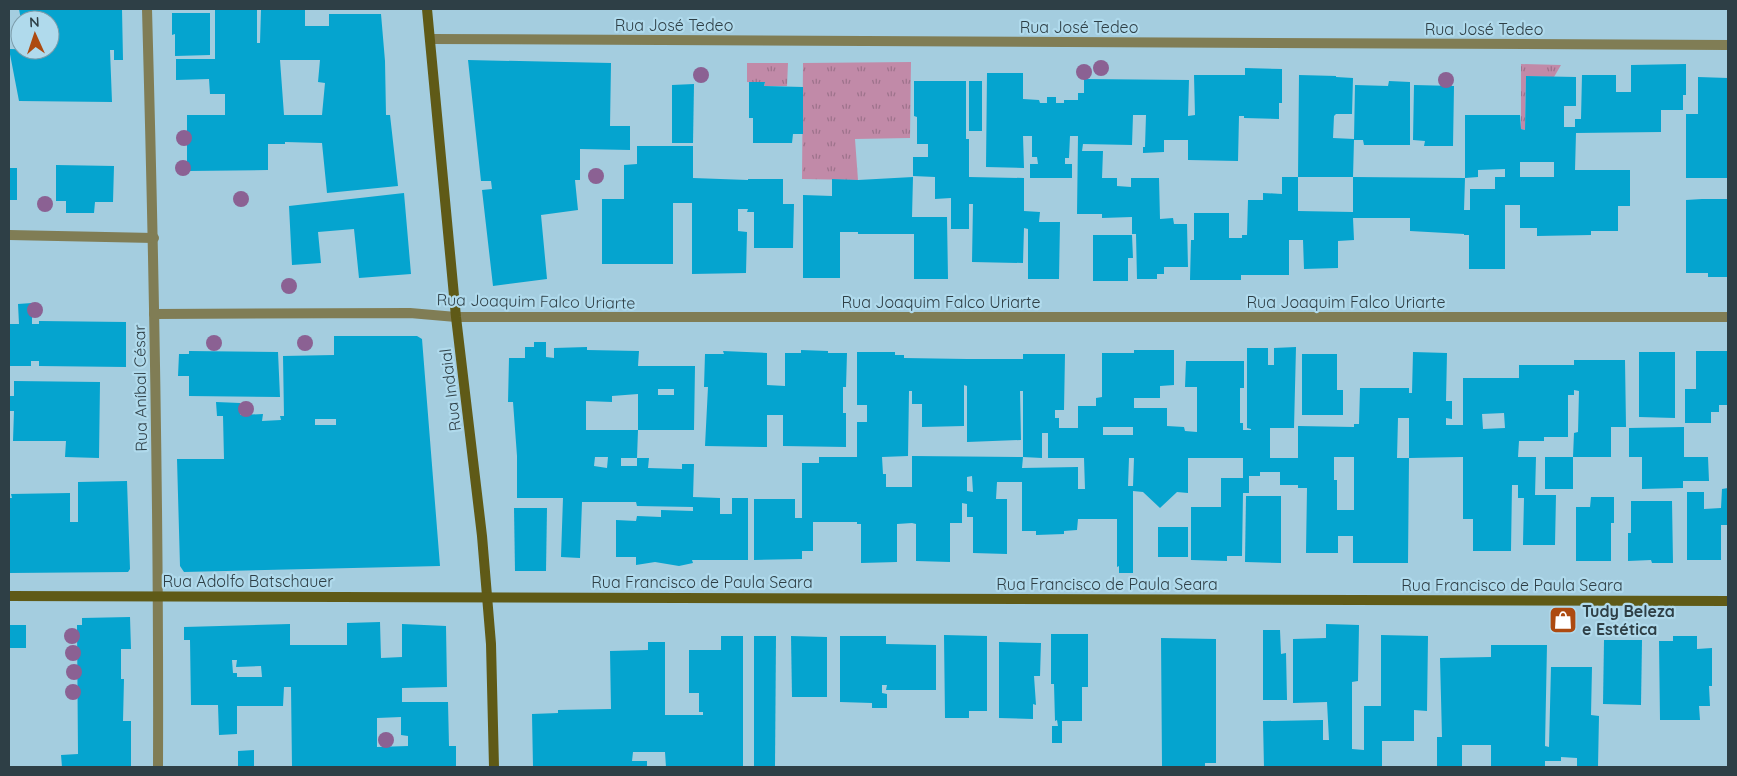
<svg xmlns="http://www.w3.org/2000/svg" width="1737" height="776" viewBox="0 0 1737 776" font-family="Quicksand,sans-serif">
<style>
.grass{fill:url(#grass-tufts)}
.building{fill:#05a4cf;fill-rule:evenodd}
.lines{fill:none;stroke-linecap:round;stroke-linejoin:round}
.street{stroke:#807d55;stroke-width:10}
.secondary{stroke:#5f5a17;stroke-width:10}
.tree{fill:#8b6193}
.labels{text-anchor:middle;stroke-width:4.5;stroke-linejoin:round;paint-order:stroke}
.street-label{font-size:16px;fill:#2e3f46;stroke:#b0daec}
.poi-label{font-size:16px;font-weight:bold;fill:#2e3f46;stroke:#b0daec;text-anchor:start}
</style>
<defs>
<pattern id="grass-tufts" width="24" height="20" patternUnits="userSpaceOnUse" patternTransform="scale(1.25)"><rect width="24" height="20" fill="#c18aa8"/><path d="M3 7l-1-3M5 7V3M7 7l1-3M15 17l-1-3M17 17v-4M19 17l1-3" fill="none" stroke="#9d728b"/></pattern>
</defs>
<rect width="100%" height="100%" fill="#a4cddf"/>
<g class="grass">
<path d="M911,62L910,138L855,139L858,180L802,179L803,63Z"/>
<path d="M747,63H788L787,86H764L765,83L747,82Z"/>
<path d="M1521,64L1561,65L1554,77L1526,76L1525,130L1521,129Z"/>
</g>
<g class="building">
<path d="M19,9H122L123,60H114V50H110L112,102L19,101L9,49L50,50V20H21Z"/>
<path d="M215,9H257V43H260L261,10H305V26H329V14H381L385,61L386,115H390L398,186L327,193L322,143L285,142V144H268V170L187,171V115H225V94H210L209,79L176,80V59H215ZM280,60H320L318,82L325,83L322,115H284Z"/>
<path d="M172,13H210V55L175,56V34L172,35Z"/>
<path d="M468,60L611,63L610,126H630V150L580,149V180H575L578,210L541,215L547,279L493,286L482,190L492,189L491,181H481Z"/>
<path d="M1686,64V95H1683V110H1661V132L1576,133L1575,170H1630V206H1618V231H1591V235L1537,236V228H1520V205H1505V269H1469V235H1464V234L1410,231V218H1353L1354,240L1338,241V268L1304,269L1303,240H1289V275H1241V280H1190L1191,240H1194V213H1229V238H1242V235H1247L1248,200H1263V193L1282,194V177H1298V211L1353,212V177H1298L1299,75L1336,76V77L1353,78L1352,114H1336L1334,116L1333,138L1354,139L1355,85L1388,86L1389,81L1410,82V145H1364L1363,140H1354L1353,177L1465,178L1464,210H1470V189H1495V177H1505V169L1478,170V177L1465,178V115H1520L1521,129L1525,130L1526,76L1576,77V106H1564V127H1575V119H1581L1582,75H1616V92H1631V65ZM1520,162H1554V177H1520Z"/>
<path d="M1245,68L1282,69V103H1279V119L1244,118V116H1239L1238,161L1188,160V140H1164V152L1143,153V147H1145L1146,115H1133L1132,145L1083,144L1082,151H1103L1102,178H1117V186L1131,187V178H1159L1160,219L1173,218L1174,224H1187L1188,267H1164V274H1157V279H1137L1136,234H1132V217L1102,218V214H1077L1078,136H1070L1069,158H1065V164H1072V178H1030V164H1038L1037,157H1032V136H1023L1024,168L986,167L987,73H1023V99L1039,100L1040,103H1047V97H1056V103H1064V100H1078V93H1084V79L1189,80L1188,116L1195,115L1194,75H1245Z"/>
<path d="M1698,77L1728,78V178H1686V114H1698Z"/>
<path d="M914,81H966V139H969V177L1024,178V211L1040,212L1039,222H1060L1059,279H1028V229L1024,228L1023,263L972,262L973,204H969V229H951V198L935,199V177L913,176V157H928V144H917V117L914,116Z"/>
<rect x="969" y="81" width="13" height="50"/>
<path d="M749,82H765L764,86L803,87V134H793L792,143H753V118H749Z"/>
<path d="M694,84L693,143H672V85Z"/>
<path d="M1414,85L1454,86L1453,146H1424L1425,141L1413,140Z"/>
<path d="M637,146H693V178L748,180V179H783V204H794L793,248H754V212H747L748,209H738V231L747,232L746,273L692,274V203H673V264H602V199H624V165L637,164Z"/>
<path d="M56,165L114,166L113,202H95L94,213H66V201H56Z"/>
<rect x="9" y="168" width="8" height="32"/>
<path d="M913,177L912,217H947L948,279H914V234H858V232H840V278H803V195L832,196V179L858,180Z"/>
<path d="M404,193L411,274L359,278L354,229L318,232L321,263L292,265L289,206Z"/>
<path d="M1702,199H1728V277H1708V273H1686V200Z"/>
<path d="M1093,235H1132L1133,258H1128V281H1093Z"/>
<path d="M32,303V324H39V321L126,322V367L39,366V361H31V366H9V324H19L18,304Z"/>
<path d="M334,336H417L422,339L440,566L184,572L180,566L177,459H224L223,416H217L216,402L240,403V415L263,414L262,421L281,420L280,416H284L283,356L334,355ZM315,419H336V425H315Z"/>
<path d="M534,342H546V357L554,358V348L587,347V350L639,351L638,366H695L694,430H638V394L612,396V402L586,401V430H638L637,458H621V466H637V458H649L648,468L682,469V464H694L693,497L720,498V514H732V498H748V560H692L693,563L679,566L655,562L636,565V557H616V520L636,521L637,516L661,517V510L693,511V507L637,506L636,502H582L580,558L561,557L563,498H517V456L513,402H508L509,358H525V347H534ZM658,389H674V395H658ZM595,457H608L607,468L594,466Z"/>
<path d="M1296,347L1294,428H1270V458H1298V426L1354,427V424H1359L1360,388H1409V393H1412L1413,352L1447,353L1446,401H1452V419L1446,418V425H1463V378H1519V365H1574V360H1625L1626,427H1611V457H1573L1574,433L1578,432L1579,391L1574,390V395H1568V437H1544V441H1519L1518,457H1536L1535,495H1556L1555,545H1523L1524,498H1518V485H1512L1511,551H1473V519H1463V457L1409,458V418H1398L1397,458H1409L1408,563H1353V536H1338V553H1306L1307,488H1298V485H1280V472H1260V476H1249V493H1243L1242,556H1227V561L1191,560V507H1221V478H1243V458H1188V493L1177,492L1160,508L1143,492L1133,491V573H1119V566L1117,567V519H1078L1077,530L1064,531V534L1036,535V531H1022V482H997L996,499H1007V554L973,553V517H967V504L962,503V523H950V562L916,561V524L912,523L897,524V562L861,563V524H857V522H813V551H802V559L754,560V499H795V518H802V463H819V457H857V422H867V405H857V352H895V355H904V358L967,359H1023V354H1065L1064,410H1055V418H1059V428H1078V406H1096V398L1102,397V353H1134V350H1174V385L1160,386V398H1134V408H1167V426L1184,427L1185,431L1197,432V387H1185L1186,361H1244V388H1240V423H1243V430H1251V429L1247,428V348H1268V365H1274V348ZM964,385L967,386V442L1021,440L1020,391H1023V457L1042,458V433H1048V458H1084L1085,489H1078V467L1022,468L1023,457L912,456V487H886V474H883L882,457L908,456L909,391H912V404H922V427L964,426ZM1504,413L1505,428L1483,429L1482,414ZM1103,427H1133V435H1103ZM1334,457H1354V510H1337V480H1334ZM1129,458H1134L1133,486H1128ZM972,476L973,492L967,491V477Z"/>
<path d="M801,350L828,351V353H847L846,387H843V413H846V447L783,446V415H767V447L705,446L708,387H704L705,354H724L723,351L767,353V385L785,386V353H801Z"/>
<path d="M189,351L278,352L280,397L189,396V376H178L179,354H189Z"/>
<path d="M1696,351H1728V405H1719V412H1711V423H1685V389H1696Z"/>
<path d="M1639,352H1675V418L1639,417Z"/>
<path d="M1302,354H1337V390H1343V415H1302Z"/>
<path d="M14,381L100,382L99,458L65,457L66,441H13L14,411H9V396H14Z"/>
<path d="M1684,427V457H1708L1709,481H1683V488L1642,489V457H1629V428Z"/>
<rect x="1545" y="457" width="28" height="32"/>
<path d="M127,481L130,569L128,572L9,573V498H12L11,494L70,493V522H78V482Z"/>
<path d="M1728,488V525H1721V560H1687V492H1704V509L1721,508L1722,489Z"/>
<path d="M1246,496H1281V563L1245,562Z"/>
<path d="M1591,497H1614V523H1611V561H1576V507H1590Z"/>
<path d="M1631,501H1672L1673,563H1652L1651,560L1628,561V533H1631Z"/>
<path d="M514,508H547L546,571H515Z"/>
<rect x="1158" y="527" width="30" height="30"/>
<path d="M130,617L131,649H121V679H124L123,721H131V767H62L61,755L78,754L77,625H82V618Z"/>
<path d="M380,622L381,658L402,657V624L446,626L447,687L402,688V702H448L449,746H456V767H292L291,687H284L283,706H237V734L219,735L218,705H191L190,640H184V627L290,624V645H347V623ZM232,660H237L236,667L261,666L262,677H237V673H233ZM401,717V735L408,736V746L377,747V718Z"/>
<path d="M1326,624L1359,625L1358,681L1352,682V749L1364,750V706H1381V635L1428,636L1427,711L1414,710V741H1382V767H1264L1263,721L1323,720V740H1329L1327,702L1293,703V639L1326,638Z"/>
<rect x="9" y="625" width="17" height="23"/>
<path d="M1263,630H1280L1281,654L1286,653L1287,700H1263Z"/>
<path d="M1051,634H1088V687H1082V721H1062V743H1052V726H1058L1057,720L1055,721L1054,684H1051Z"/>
<path d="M944,635L987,636V711H969V718H945Z"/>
<path d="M721,636H743V767H666L665,752H633L632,761H647V767H533L532,714L558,713V710L611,709L610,651L648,650V642H665V715H703V712H699V693H689V650H721Z"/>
<path d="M754,636H776L775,767H754Z"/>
<path d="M791,636L827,637V697H792Z"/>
<path d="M840,636H886V644L936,645V690H886L887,685H882V693L887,694V708H872V703L840,702Z"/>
<path d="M1673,636H1697V649L1712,648V686H1709L1710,706H1699L1700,720H1660L1659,641H1673Z"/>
<path d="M1161,638L1216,639V763H1205V767L1162,766Z"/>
<path d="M1604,640H1642L1641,705L1603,704Z"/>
<path d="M999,642L1041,643L1040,676H1034L1036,705L1033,704V719L999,718Z"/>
<path d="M1491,645H1547L1545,746L1549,747L1551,667H1592L1591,715L1599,716L1598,767H1577V758L1561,757V761H1545V767H1491V745H1462V767H1437V737H1442L1440,658L1491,657Z"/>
<path d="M254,750V767H238V751Z"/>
</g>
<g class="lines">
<g class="street">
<path d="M147,9C154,262 159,514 158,767"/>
<path d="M430,39L1728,45"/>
<path d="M9,235L154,238"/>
<path d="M154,314L410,313L456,317H1728"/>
</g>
<g class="secondary">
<path d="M427,9L456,317L482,536L491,644L494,767"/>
<path d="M9,596L1728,601"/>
</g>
</g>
<g class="tree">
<circle cx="1101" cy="68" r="8"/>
<circle cx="1084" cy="72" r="8"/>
<circle cx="701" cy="75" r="8"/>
<circle cx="1446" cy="80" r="8"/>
<circle cx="184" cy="138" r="8"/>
<circle cx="183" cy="168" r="8"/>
<circle cx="596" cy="176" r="8"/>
<circle cx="241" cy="199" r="8"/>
<circle cx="45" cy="204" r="8"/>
<circle cx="289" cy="286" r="8"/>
<circle cx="35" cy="310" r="8"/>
<circle cx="214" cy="343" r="8"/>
<circle cx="305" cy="343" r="8"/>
<circle cx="246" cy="409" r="8"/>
<circle cx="72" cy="636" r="8"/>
<circle cx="73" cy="653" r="8"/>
<circle cx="74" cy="672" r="8"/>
<circle cx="73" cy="692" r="8"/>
<circle cx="386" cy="740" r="8"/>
</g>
<defs>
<symbol id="shop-square" viewBox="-11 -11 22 22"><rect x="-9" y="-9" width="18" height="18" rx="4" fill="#ad4a10" stroke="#b0daec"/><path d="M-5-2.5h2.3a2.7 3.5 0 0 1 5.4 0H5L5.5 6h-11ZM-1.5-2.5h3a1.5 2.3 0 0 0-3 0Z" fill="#fff"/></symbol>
</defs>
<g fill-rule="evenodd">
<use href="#shop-square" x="1547" y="604" width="32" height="32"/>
</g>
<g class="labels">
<g class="street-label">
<text x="674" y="31">Rua José Tedeo</text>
<text x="1079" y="33">Rua José Tedeo</text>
<text x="1484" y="35">Rua José Tedeo</text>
<text transform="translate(536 301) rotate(1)" y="6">Rua Joaquim Falco Uriarte</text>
<text x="941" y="308">Rua Joaquim Falco Uriarte</text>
<text x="1346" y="308">Rua Joaquim Falco Uriarte</text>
<text transform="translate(140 388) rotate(-91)" y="6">Rua Aníbal César</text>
<text transform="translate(450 390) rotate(-97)" y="6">Rua Indaial</text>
<text x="248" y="587">Rua Adolfo Batschauer</text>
<text x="702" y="588">Rua Francisco de Paula Seara</text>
<text x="1107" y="590">Rua Francisco de Paula Seara</text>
<text x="1512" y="591">Rua Francisco de Paula Seara</text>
</g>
<g class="poi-label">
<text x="1582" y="617">Tudy Beleza<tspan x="1582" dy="18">e Estética</tspan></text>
</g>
</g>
<rect width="1737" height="776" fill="none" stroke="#2e3f46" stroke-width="20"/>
<g transform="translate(35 35) rotate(357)"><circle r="24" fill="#b0daec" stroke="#7c9caa"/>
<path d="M0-4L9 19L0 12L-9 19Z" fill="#ad4a10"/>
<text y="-8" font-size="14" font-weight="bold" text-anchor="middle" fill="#2e3f46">N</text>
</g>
</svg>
